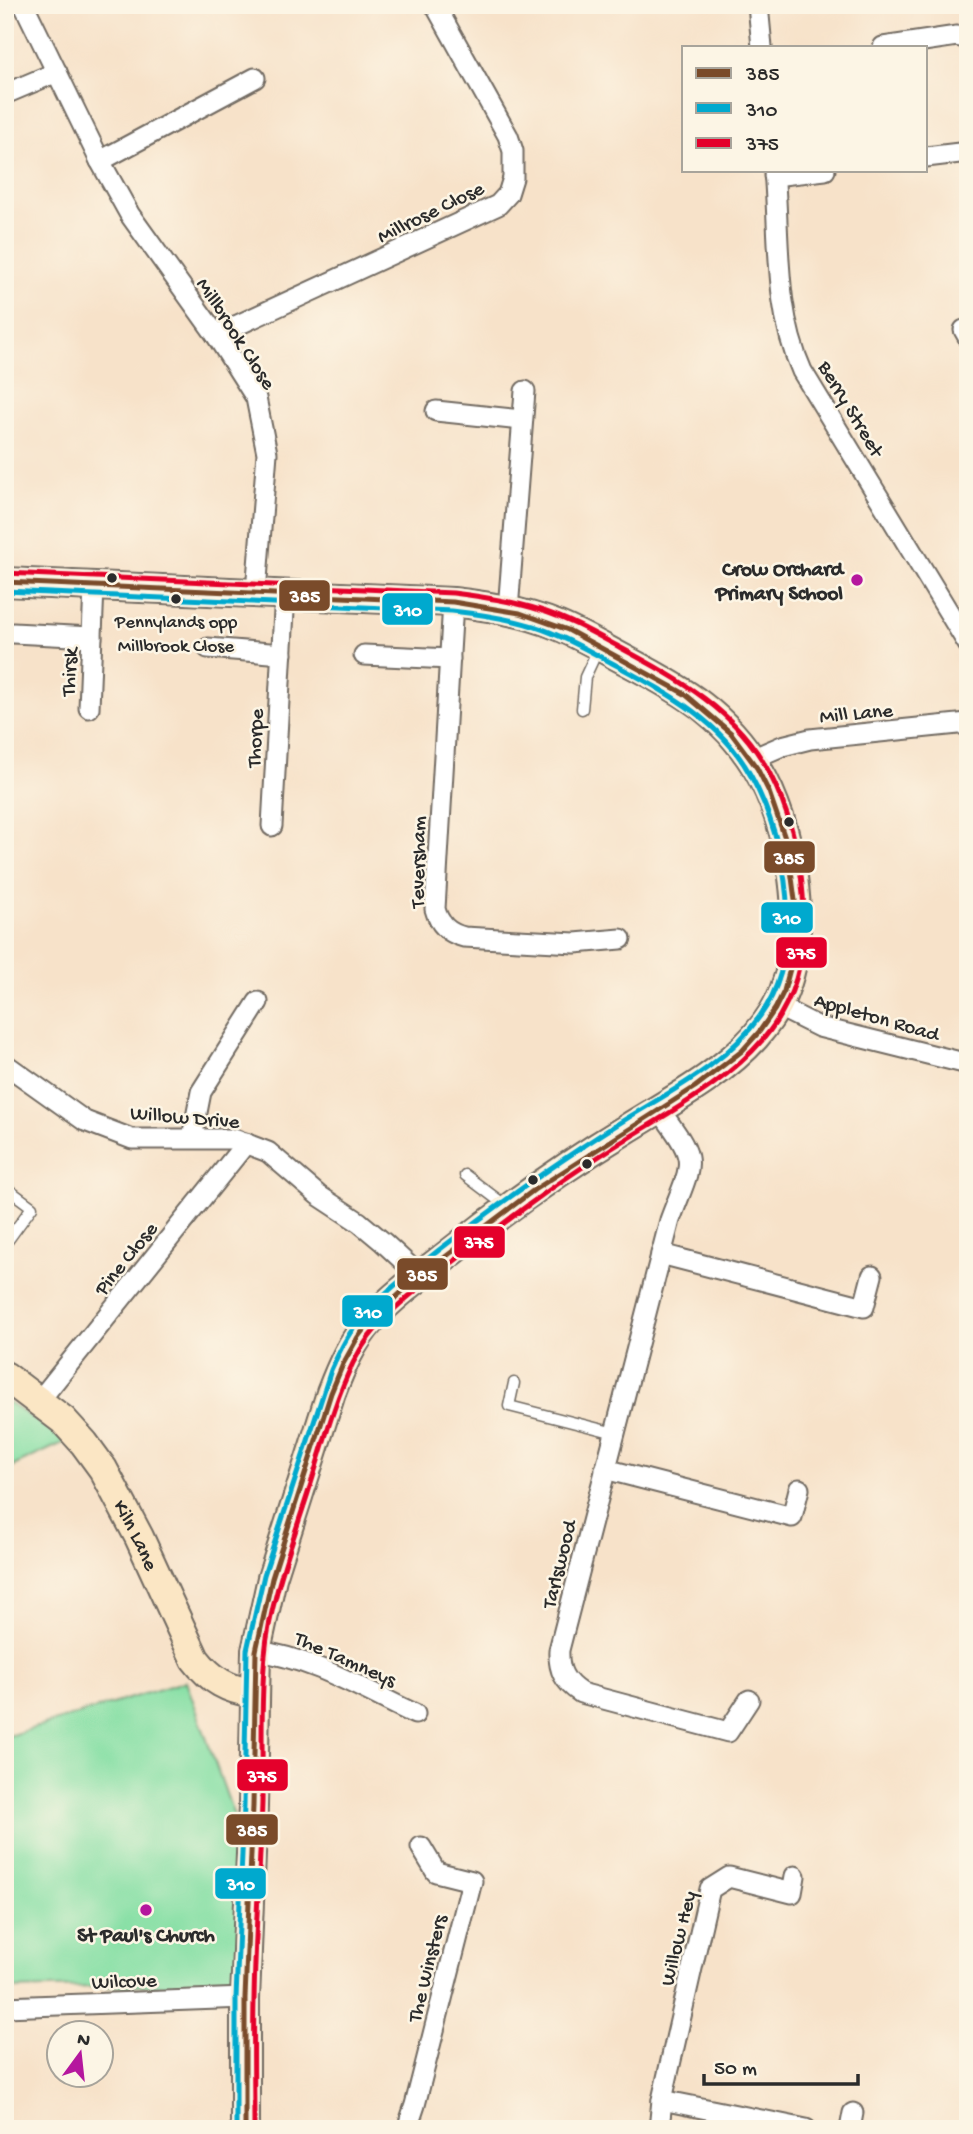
<svg xmlns="http://www.w3.org/2000/svg" width="973" height="2134" viewBox="0 0 973 2134" font-family="'Gochi Hand',sans-serif">
<style>
.green{fill:#85dfa4;stroke:#588568;stroke-width:2}
.lines{fill:none;stroke-linecap:round;stroke-linejoin:round}
.lane-casing{stroke:#726b62;stroke-width:13}
.street-casing{stroke:#726b62;stroke-width:23}
.secondary-casing{stroke:#726b62;stroke-width:32}
.lane{stroke:#fff;stroke-width:10}
.street{stroke:#fff;stroke-width:19}
.secondary{stroke:#fbe6c4;stroke-width:28}
.bus-1-casing{stroke:#fcf5e5;stroke-width:10}
.bus-2-casing{stroke:#fcf5e5;stroke-width:10}
.bus-3-casing{stroke:#fcf5e5;stroke-width:10}
.bus-1{stroke:#7a4b2a;stroke-width:5}
.bus-2{stroke:#00a9ce;stroke-width:5}
.bus-3{stroke:#e4002b;stroke-width:5}
.bus-dot{fill:#2b2b2b;stroke:#fcf5e5;stroke-width:2.5}
.poi-dot{fill:#b5179e;stroke:#fcf5e5;stroke-width:2.5}
.labels{text-anchor:middle;stroke-width:5;stroke-linejoin:round;paint-order:stroke}
.bus-label{font-size:19px;fill:#2b2b2b;stroke:#fcf5e5}
.street-label{font-size:21px;fill:#2b2b2b;stroke:#fcf5e5}
.poi-label{font-size:21px;font-weight:bold;fill:#2b2b2b;stroke:#fcf5e5;text-anchor:end}
.line-badge{stroke:#fcf5e5;stroke-width:2.5}
.badge-label{font-size:19px;text-anchor:middle;font-weight:bold;fill:#fff}
</style>
<rect width="100%" height="100%" fill="#fcf5e5"/>
<filter id="ink" filterUnits="userSpaceOnUse"><feTurbulence type="fractalNoise" baseFrequency=".0143" numOctaves="2"/><feDisplacementMap in="SourceGraphic" scale="14" xChannelSelector="R" yChannelSelector="G"/><feConvolveMatrix kernelMatrix="1 2 1 2 8 2 1 2 1" color-interpolation-filters="sRGB"/></filter>
<filter id="wash" filterUnits="userSpaceOnUse"><feTurbulence type="fractalNoise" baseFrequency=".00686" numOctaves="4" result="noise"/><feDisplacementMap in="SourceGraphic" scale="28" xChannelSelector="R" yChannelSelector="G"/><feGaussianBlur stdDeviation="1.57" result="paint"/><feColorMatrix in="noise" values="0 0 0 0 0 0 0 0 0 0 0 0 0 0 0 0 0 1.4 0 .05"/><feComposite in="paint" operator="in"/></filter>
<g filter="url(#wash)">
<rect width="100%" height="100%" fill="#f7e2c9"/>
<g class="green">
<path d="M5,1400L67,1441L5,1470Z"/>
<path d="M186,1681L239,1830L241,1984L5,1989V1737Z"/>
</g>
</g>
<g filter="url(#ink)">
<g class="lines">
<defs>
<g id="lane">
<path d="M582,709L585,677L599,647"/>
<path d="M465,1175L506,1206"/>
<path d="M5,1187L32,1207L8,1240"/>
<path d="M514,1383L509,1406L615,1433"/>
</g>
<g id="street">
<path d="M24,5L100,161L130,215L216,335L256,398L267,453L256,592"/>
<path d="M758,5L762,47"/>
<path d="M883,47L957,36L968,39"/>
<path d="M5,94L57,72"/>
<path d="M926,157L968,152"/>
<path d="M100,161L255,78"/>
<path d="M774,170C780,237 774,309 802,371L968,644"/>
<path d="M774,176L825,170"/>
<path d="M964,330L968,337"/>
<path d="M216,335L498,205L508,194L513,178V151L508,136L435,5"/>
<path d="M436,411L522,420"/>
<path d="M453,602L435,909C439,924 448,933 464,937L575,943L621,939"/>
<path d="M508,610L525,391"/>
<path d="M13,633L92,637"/>
<path d="M208,648L282,654"/>
<path d="M364,655L450,659"/>
<path d="M89,708L94,587"/>
<path d="M752,759L782,746L810,739L968,723"/>
<path d="M272,826L285,593"/>
<path d="M777,1006L819,1027L968,1064"/>
<path d="M5,1064L85,1121L132,1139H234L268,1152L318,1195L359,1222L383,1242L420,1276"/>
<path d="M659,1109C700,1165 693,1158 670,1220L559,1650C558,1670 564,1682 581,1693L728,1732L749,1700"/>
<path d="M192,1138L201,1092L258,1002"/>
<path d="M661,1254L864,1307L872,1276"/>
<path d="M39,1401L246,1143"/>
<path d="M605,1469L792,1517L799,1489"/>
<path d="M256,1651C313,1658 364,1690 415,1714"/>
<path d="M5,2007L245,1998"/>
<path d="M662,2100L806,2129"/>
<path d="M407,2129L415,2105L472,1881L436,1872L421,1847"/>
<path d="M659,2129L662,2100L710,1889L729,1877L792,1893L795,1876"/>
<path d="M850,2129L853,2113"/>
</g>
<g id="secondary">
<path d="M5,582L453,602C489,606 526,612 559,626C583,636 606,650 629,662C684,691 724,714 757,768C792,826 809,927 784,991C778,1007 767,1023 755,1037C721,1075 671,1101 628,1128C564,1167 503,1210 445,1257C420,1276 393,1296 371,1320C352,1341 341,1367 331,1393L272,1578L256,1651L253,1806L245,1998V2129"/>
<path id="s1" d="M5,1376L63,1420L84,1443L103,1469L139,1537L195,1659C211,1680 228,1690 254,1693"/>
</g>
</defs>
<use href="#lane" class="lane-casing"/>
<use href="#street" class="street-casing"/>
<use href="#secondary" class="secondary-casing"/>
<use href="#lane" class="lane"/>
<use href="#street" class="street"/>
<use href="#secondary" class="secondary"/>
<defs>
<path id="bus-1" d="M5,582L453,602L520,613L568,630L685,694L731,733L757,768L769,792L788,847L796,908L791,965L784,991L775,1009L759,1032L742,1051L695,1087L534,1190L416,1279L371,1320L358,1337L343,1364L331,1393L272,1578L256,1651L253,1806L245,1998V2129"/>
<path id="bus-2" d="M5,591L452,611C479,614 507,618 533,626C561,635 586,649 612,663C666,692 721,720 751,776C787,842 807,951 760,1016C727,1063 673,1090 626,1119C561,1159 500,1203 439,1250C413,1271 386,1290 364,1315C349,1331 340,1350 331,1370L264,1575L247,1650L244,1806L236,1998V2129"/>
<path id="bus-3" d="M5,573L453,593C483,597 512,601 540,610C569,619 595,634 621,648C679,679 737,711 769,772C789,811 800,852 803,895C816,1043 715,1083 609,1150C553,1185 501,1225 449,1265C412,1293 374,1320 353,1363C333,1404 322,1450 308,1493C292,1543 269,1604 265,1655C260,1704 263,1754 262,1803C260,1869 255,1935 254,2000C253,2043 254,2086 254,2129"/>
</defs>
<use href="#bus-1" class="bus-1-casing"/>
<use href="#bus-2" class="bus-2-casing"/>
<use href="#bus-3" class="bus-3-casing"/>
<use href="#bus-1" class="bus-1"/>
<use href="#bus-2" class="bus-2"/>
<use href="#bus-3" class="bus-3"/>
</g>
</g>
<g class="bus-dot">
<circle cx="112" cy="578" r="6"/>
<circle cx="176" cy="599" r="6"/>
<circle cx="789" cy="822" r="6"/>
<circle cx="587" cy="1164" r="6"/>
<circle cx="533" cy="1180" r="6"/>
</g>
<g class="poi-dot">
<circle cx="857" cy="580" r="7"/>
<circle cx="146" cy="1910" r="7"/>
</g>
<g class="labels">
<g class="bus-label">
<text x="176" y="627">Pennylands opp<tspan x="176" dy="24">Millbrook Close</tspan></text>
</g>
<g class="street-label">
<text transform="translate(430 211) rotate(-26)" y="7">Millrose Close</text>
<text transform="translate(237 333) rotate(57)" y="7">Millbrook Close</text>
<text transform="translate(852 408) rotate(59)" y="7">Berry Street</text>
<text transform="translate(68 672) rotate(-87)" y="7">Thirsk</text>
<text transform="translate(856 712) rotate(-5)" y="7">Mill Lane</text>
<text transform="translate(254 738) rotate(-87)" y="7">Thorpe</text>
<text transform="translate(417 862) rotate(-89)" y="7">Teversham</text>
<text transform="translate(877 1016) rotate(16)" y="7">Appleton Road</text>
<text transform="translate(185 1116) rotate(5)" y="7">Willow Drive</text>
<text transform="translate(125 1258) rotate(-51)" y="7">Pine Close</text>
<text dy="7" stroke="none"><textPath href="#s1" startOffset="210">Kiln Lane</textPath></text>
<text transform="translate(558 1564) rotate(-76)" y="7">Tarlswood</text>
<text transform="translate(346 1658) rotate(24)" y="7">The Tamneys</text>
<text transform="translate(677 1938) rotate(-76)" y="7">Willow Hey</text>
<text transform="translate(426 1968) rotate(-76)" y="7">The Winsters</text>
<text transform="translate(124 1980) rotate(-2)" y="7">Wilcove</text>
</g>
<g class="poi-label">
<text x="843" y="575">Crow Orchard<tspan x="843" dy="24">Primary School</tspan></text>
<text x="146" y="1941" text-anchor="middle">St Paul's Church</text>
</g>
</g>
<g class="line-badge">
<rect x="278" y="579" width="53" height="33" rx="7" fill="#7a4b2a"/>
<rect x="381" y="592" width="53" height="34" rx="7" fill="#00a9ce"/>
<rect x="763" y="840" width="53" height="34" rx="7" fill="#7a4b2a"/>
<rect x="760" y="901" width="54" height="33" rx="7" fill="#00a9ce"/>
<rect x="775" y="936" width="53" height="33" rx="7" fill="#e4002b"/>
<rect x="453" y="1225" width="53" height="34" rx="7" fill="#e4002b"/>
<rect x="396" y="1257" width="53" height="34" rx="7" fill="#7a4b2a"/>
<rect x="341" y="1294" width="53" height="34" rx="7" fill="#00a9ce"/>
<rect x="236" y="1758" width="53" height="34" rx="7" fill="#e4002b"/>
<rect x="225" y="1813" width="54" height="33" rx="7" fill="#7a4b2a"/>
<rect x="214" y="1867" width="53" height="33" rx="7" fill="#00a9ce"/>
</g>
<g class="badge-label">
<text x="305" y="602">385</text>
<text x="408" y="616">310</text>
<text x="789" y="864">385</text>
<text x="787" y="924">310</text>
<text x="801" y="959">375</text>
<text x="479" y="1248">375</text>
<text x="422" y="1281">385</text>
<text x="368" y="1318">310</text>
<text x="262" y="1782">375</text>
<text x="252" y="1836">385</text>
<text x="241" y="1890">310</text>
</g>
<rect width="973" height="2134" fill="none" stroke="#fcf5e5" stroke-width="28"/>
<rect x="682" y="46" width="245" height="126" fill="#fcf5e5" stroke="#a8a49b" stroke-width="2"/>
<rect x="696" y="68" width="35" height="10" fill="#7a4b2a" stroke="#a8a49b" stroke-width="2"/>
<text x="746" y="80" font-size="21" fill="#2b2b2b">385</text>
<rect x="696" y="103" width="35" height="10" fill="#00a9ce" stroke="#a8a49b" stroke-width="2"/>
<text x="746" y="116" font-size="21" fill="#2b2b2b">310</text>
<rect x="696" y="138" width="35" height="10" fill="#e4002b" stroke="#a8a49b" stroke-width="2"/>
<text x="746" y="150" font-size="21" fill="#2b2b2b">375</text>
<g transform="translate(80 2054) rotate(15)"><circle r="33" fill="#fcf5e5" stroke="#a8a49b" stroke-width="2"/>
<path d="M0-5L12 26L0 18L-12 26Z" fill="#b5179e"/>
<text y="-10" font-size="19" font-weight="bold" text-anchor="middle" fill="#2b2b2b">N</text>
</g>
<path d="M704 2074v10h154v-10" fill="none" stroke="#2b2b2b" stroke-width="3.5"/>
<text x="714" y="2074" font-size="21" fill="#2b2b2b" stroke="#fcf5e5" stroke-width="5" paint-order="stroke">50 m</text>
</svg>
